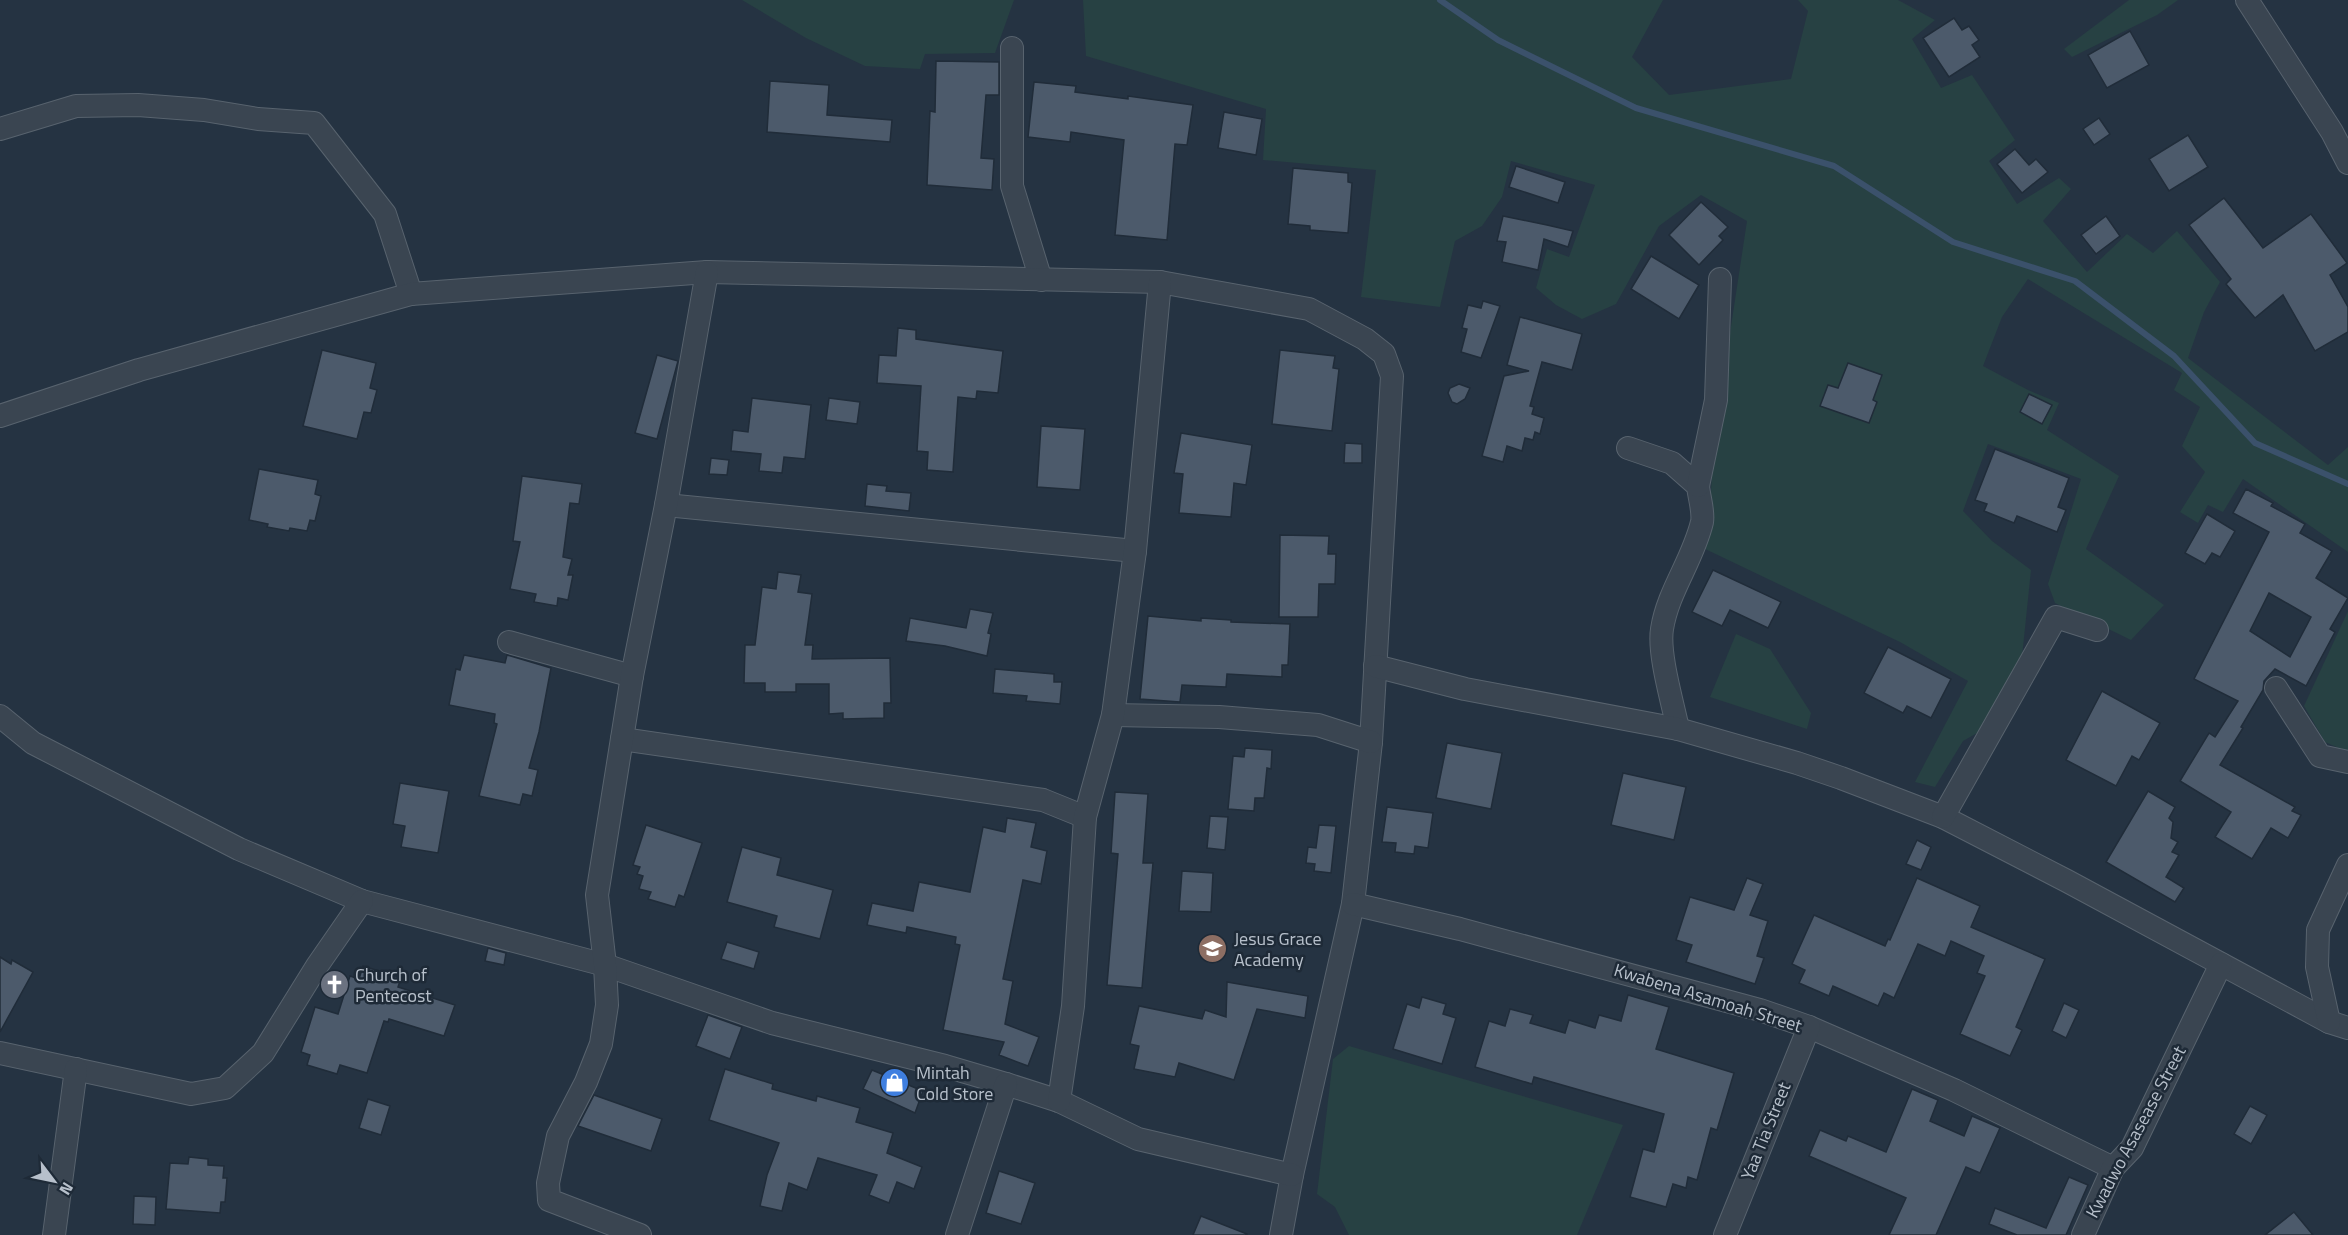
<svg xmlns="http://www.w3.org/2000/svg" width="2348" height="1235" viewBox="0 0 2348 1235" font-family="'Titillium Web',sans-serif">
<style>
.green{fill:#274143}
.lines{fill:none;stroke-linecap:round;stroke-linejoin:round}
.stream{stroke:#3b516b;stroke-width:6}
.building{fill:#4c5a6b;stroke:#202c39;stroke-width:1.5;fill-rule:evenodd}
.minor-casing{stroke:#58636e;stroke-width:24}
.minor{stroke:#3a4551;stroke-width:22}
.labels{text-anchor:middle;stroke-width:5;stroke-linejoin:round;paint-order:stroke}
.poi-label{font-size:18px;fill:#b7c0cb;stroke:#1e2a37;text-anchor:start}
.street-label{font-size:18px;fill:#b7c0cb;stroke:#1e2a37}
</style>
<rect width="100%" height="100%" fill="#253342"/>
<g class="green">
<path d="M742,0H1014L995,53L925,54L920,69L865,66L806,38Z"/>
<path d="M1083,0H1663L1632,57L1669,95L1791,79L1808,11L1798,0H1898L1935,20L1912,39L1941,88L1972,75L2015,140L1989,161L2017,204L2059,178L2071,189L2043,221L2087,272L2127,234L2153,253L2177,231L2220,282L2204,312L2188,358L2328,465L2348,447V552L2243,479L2223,512L2208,505L2198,523L2180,512L2205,472L2182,446L2200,407L2174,390L2182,373L2028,279L2002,317L1983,366L2028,390L2059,403L2047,430L2119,476L2086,549L2164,605L2131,640L2055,603L2048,584L2081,479L1988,444L1963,511L1992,541L2031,570L2022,657L1986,728L1963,741L1935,787L1915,782L1968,681L1900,642L1701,547L1710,516L1713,445L1747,221L1701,195L1659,226L1616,304L1582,319L1556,305L1536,288L1547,249L1569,257L1595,185L1511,161L1502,197L1482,226L1455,241L1440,307L1361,297L1376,170L1263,160L1266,109L1086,56Z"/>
<path d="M2129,0H2178L2157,15L2072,57L2064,49Z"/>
<path d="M2348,611V752L2325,742L2304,706Z"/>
<path d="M1736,634L1770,649L1811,713L1807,729L1710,697Z"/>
<path d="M1349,1046L1623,1125L1577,1235H1349L1335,1207L1317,1194L1333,1059Z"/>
</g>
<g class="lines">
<path class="stream" d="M1440,0L1498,40L1636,108L1834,166L1953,242L2075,281L2174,356L2255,443L2348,484"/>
</g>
<g class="building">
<path d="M1954,18L1962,30L1969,26L1979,40L1972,45L1980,57L1949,77L1923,38Z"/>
<path d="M2130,31L2149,65L2107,88L2088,55Z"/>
<path d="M936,61L999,62V95H986L981,158L994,159L992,190L927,185L930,111L935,112Z"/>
<path d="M770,81L829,85L827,115L892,120L890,142L767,132Z"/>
<path d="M1034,82L1076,86L1075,92L1128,99V96L1193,105L1187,145L1175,144L1167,240L1115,235L1124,140L1071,132L1070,142L1028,137Z"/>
<path d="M1224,112L1262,119L1256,155L1218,148Z"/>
<path d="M2099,118L2110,134L2094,145L2083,129Z"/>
<path d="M2188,135L2208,167L2169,191L2149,159Z"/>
<path d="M2015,149L2029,165L2036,159L2048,172L2022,193L1997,164Z"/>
<path d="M1516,166L1565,182L1558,203L1509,187Z"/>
<path d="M1293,168L1348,173V182L1352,183L1348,233L1310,230V226L1288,224Z"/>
<path d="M2224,198L2263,248L2311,214L2347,263L2330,275L2348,307V332L2315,351L2283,295L2255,318L2226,284L2231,279L2189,225Z"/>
<path d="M1701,202L1728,227L1719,236L1723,240L1699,265L1669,235Z"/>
<path d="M1503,216L1547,225L1573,231L1568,247L1544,239L1538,270L1502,262L1506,242L1497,241Z"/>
<path d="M2106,216L2120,236L2096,254L2081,235Z"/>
<path d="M1651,256L1699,285L1679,319L1631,289Z"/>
<path d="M1483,301L1500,306L1481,358L1461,352L1467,329L1462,328L1468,305L1481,308Z"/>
<path d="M1520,317L1582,334L1572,370L1542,362L1530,406L1534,407L1532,414L1544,418L1540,434L1535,432L1533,440L1525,438L1522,451L1507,446L1503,462L1482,456L1504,376L1529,371L1507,365Z"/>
<path d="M898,328L916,330V339L1003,351L998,393L977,391L976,399L958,397L953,472L927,470L928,452L917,451L921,386L877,383L879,355L896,356Z"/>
<path d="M322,350L376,363L370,388L377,390L371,413L364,412L357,439L303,426Z"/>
<path d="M1280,350L1335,356L1333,368L1339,369L1332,431L1272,424Z"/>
<path d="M657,355L678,361L657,439L635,433Z"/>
<path d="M1848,363L1882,375L1873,400L1877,402L1869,423L1820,406L1828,385L1838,388Z"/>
<path d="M1459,384L1470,388L1465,399L1457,404L1452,402L1448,393L1450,388Z"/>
<path d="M2029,394L2052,405L2042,424L2020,412Z"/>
<path d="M752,398L811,405L805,459L784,457L782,473L759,471L761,454L731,451L733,430L748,432Z"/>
<path d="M829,398L860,402L857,424L826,420Z"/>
<path d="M1041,426L1085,429L1080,490L1037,487Z"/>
<path d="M1181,433L1252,445L1246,485L1234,483L1231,517L1179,513L1183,474L1174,473Z"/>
<path d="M1345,443L1362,444V463H1344Z"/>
<path d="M1995,449L2069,478L2058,507L2066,510L2057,532L2017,516L2014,523L1984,511L1987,504L1975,500Z"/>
<path d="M711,458L729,460L727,475L709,474Z"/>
<path d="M259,469L318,480L315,494L321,496L315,521L310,520L307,531L290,528L289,531L267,527L268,524L249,520Z"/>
<path d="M522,476L582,484L579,504L570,503L563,557L572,559L568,575H573L568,600L558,598L557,606L534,602L536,594L510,589L520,542L513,541Z"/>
<path d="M867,484L887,486L886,491L911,493L909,511L865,506Z"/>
<path d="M2246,489L2273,503L2271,506L2305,524L2300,533L2332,551L2316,578L2348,598L2330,629L2335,632L2306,686L2275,669L2264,681L2263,690L2241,727L2243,728L2220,765L2295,807L2292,811L2301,815L2288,838L2271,828L2252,859L2215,837L2231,812L2180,781L2209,733L2215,737L2238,701L2194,679L2269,532L2233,513ZM2269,593L2311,617L2290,657L2250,631Z"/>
<path d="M2207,514L2235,531L2220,557L2212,553L2205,564L2185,553Z"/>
<path d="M1280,535L1329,536L1328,554H1336L1335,584H1319L1318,617H1279Z"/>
<path d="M1713,570L1781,602L1768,628L1730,610L1722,626L1692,612Z"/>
<path d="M778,572L801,575L798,592L812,594L805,645H813L812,659L890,658L891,703H884V718L843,719V713L829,714V684H796V692H765V683H744L745,645H755L762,587L776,589Z"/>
<path d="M970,609L993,613L988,633L991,634L987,656L945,646L906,641L910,618L966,628Z"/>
<path d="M1148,616L1201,621V618L1231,620V622L1290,624L1288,665H1282V677L1227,674L1226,687L1182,685L1180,702L1140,699Z"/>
<path d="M1888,647L1951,679L1931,718L1907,706L1903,713L1864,693Z"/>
<path d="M464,655L505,663L507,655L551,668L539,732L529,768L538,770L532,796L523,794L520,805L479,796L497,724L494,723L495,714L449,705L456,669L460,670Z"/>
<path d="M995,669L1054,674V682H1062L1060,704L1026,701L1027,696L993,693Z"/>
<path d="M2102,691L2160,723L2139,760L2132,756L2116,786L2066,760Z"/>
<path d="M1447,743L1502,753L1491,809L1436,798Z"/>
<path d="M1245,748L1272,750L1271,769L1267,768L1264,798H1255L1254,811L1228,809L1233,756L1244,757Z"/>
<path d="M1623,773L1686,787L1674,840L1611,825Z"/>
<path d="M400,783L449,791L438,853L401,847L405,826L393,824Z"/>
<path d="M2148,791L2175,807L2169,818L2173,822L2171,838L2178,842L2172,852L2179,855L2166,877L2184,888L2175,902L2106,862Z"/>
<path d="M1115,792L1148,794L1143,863H1153L1142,988L1107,985L1118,854L1111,853Z"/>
<path d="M1387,807L1433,813L1428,848L1415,846L1414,854L1395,852L1396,843L1382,842Z"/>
<path d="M1210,816L1228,817L1225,850L1207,848Z"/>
<path d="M1007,818L1036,823L1031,847L1047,851L1041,884L1023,880L1003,979L1013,981L1005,1024L1039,1037L1028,1066L999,1055L1004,1042L943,1030L960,945L955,944L956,937L907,927L906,933L867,925L872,903L913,911L919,882L970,892L983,827L1005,832Z"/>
<path d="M646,825L702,843L684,897L679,895L675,907L648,899L651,892L639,889L643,876L637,874L640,867L633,865Z"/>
<path d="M1319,825L1336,826L1331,873L1314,871L1315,864L1306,863L1308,847L1316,848Z"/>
<path d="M1917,840L1931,847L1921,870L1906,864Z"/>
<path d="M742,847L781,858L777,875L833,890L820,939L774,927L777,916L727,902Z"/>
<path d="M1182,871L1213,873L1211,912L1179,911Z"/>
<path d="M1747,878L1763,884L1750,915L1768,921L1757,956L1764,958L1755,984L1686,962L1692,945L1676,940L1690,897L1734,910Z"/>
<path d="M1917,878L1980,906L1971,927L2045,959L2016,1027L2022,1030L2010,1056L1960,1034L1985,976L1977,973L1984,956L1951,941L1945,956L1918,944L1894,998L1884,993L1878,1006L1833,986L1829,996L1799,983L1805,970L1792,964L1814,915L1885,946L1888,939L1890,940Z"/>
<path d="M727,942L759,952L754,969L721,959Z"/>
<path d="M488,948L506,953L504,965L485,961Z"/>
<path d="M0,957L11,964L12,960L33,972L0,1032Z"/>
<path d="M363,966L401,978L398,987L455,1005L444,1036L389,1019L388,1022L384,1021L367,1073L340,1065L337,1074L307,1065L310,1055L301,1052L315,1007L338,1014L350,976L359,979Z"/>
<path d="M1227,982L1308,996L1305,1018L1257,1009L1234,1080L1179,1063L1175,1077L1134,1069L1139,1046L1130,1044L1139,1006L1202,1019L1205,1010L1226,1017Z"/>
<path d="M1628,995L1669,1007L1656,1049L1734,1073L1717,1130L1711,1128L1697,1180L1688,1177L1686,1188L1673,1184L1666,1207L1630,1197L1643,1149L1654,1152L1664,1114L1534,1077L1532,1084L1475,1067L1489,1021L1505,1026L1510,1009L1533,1015L1530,1023L1565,1033L1569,1020L1595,1028L1599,1015L1621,1021Z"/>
<path d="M1422,997L1446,1004L1443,1014L1456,1018L1442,1064L1393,1049L1407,1004L1419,1008Z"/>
<path d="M2064,1003L2079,1010L2066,1038L2052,1031Z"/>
<path d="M708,1015L742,1027L730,1059L696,1046Z"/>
<path d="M725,1069L773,1084L772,1089L816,1101L817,1096L860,1108L856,1122L893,1133L887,1153L922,1167L914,1189L897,1182L889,1203L869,1195L877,1175L818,1158L807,1190L789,1183L782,1211L760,1206L767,1175L779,1143L709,1120Z"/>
<path d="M872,1070L923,1091L915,1113L863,1089Z"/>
<path d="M1912,1089L1938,1100L1930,1121L1964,1136L1972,1116L2000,1128L1980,1173L1966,1167L1936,1235H1889L1906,1198L1809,1156L1820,1130L1846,1141L1848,1136L1886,1152Z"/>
<path d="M594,1095L662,1119L651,1151L578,1126Z"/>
<path d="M368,1099L390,1106L381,1135L359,1128Z"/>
<path d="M2250,1106L2267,1115L2251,1144L2234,1134Z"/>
<path d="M189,1157L208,1159V1165L224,1166L223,1178H227L225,1202H221L220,1213L166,1209L170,1163L188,1164Z"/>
<path d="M999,1171L1035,1183L1021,1224L986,1213Z"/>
<path d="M2069,1177L2088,1185L2066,1235H2017L1989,1224L1995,1208L2046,1228Z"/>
<path d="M134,1196L156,1197L155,1225L133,1224Z"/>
<path d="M2294,1212L2313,1235H2265Z"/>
<path d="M1201,1216L1247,1234V1235H1193Z"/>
</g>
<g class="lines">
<defs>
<g id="minor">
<path d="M2247,0L2332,132L2348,163"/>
<path d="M1012,48V186L1041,280"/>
<path d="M0,129L76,106L138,105L204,110L258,119L314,123L385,214L411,294"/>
<path d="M0,416L139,370L411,294L707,272L1160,282L1309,309L1365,339L1384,354L1392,376L1371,742L1353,904L1292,1175L1281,1235"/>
<path d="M1628,448L1672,463L1698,486C1699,497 1704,512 1702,522C1693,560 1668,591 1662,629C1658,654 1673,704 1678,729"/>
<path d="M1698,486L1716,400L1720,279"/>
<path d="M666,505L1135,551"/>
<path d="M509,642L632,676"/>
<path d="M1375,666L1465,689L1678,729L1797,763L1841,778L1943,817L2067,881L2329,1022L2348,1028"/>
<path d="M2276,688L2320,756L2348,762"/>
<path d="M1113,715L1219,717L1318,725L1371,742"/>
<path d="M0,716L33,743L239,849L362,901L605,965L772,1023L945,1066L1006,1084L1059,1101L1138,1139L1292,1175"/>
<path d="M622,739L1043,800L1085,817"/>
<path d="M1943,817L2056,617L2097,630"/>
<path d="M1353,904L1460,929L1760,1010L1809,1027L1954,1090L2113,1168"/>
<path d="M2329,1022L2317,967L2318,930L2348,865"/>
<path d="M0,1053L191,1094L225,1088L263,1053L317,966L362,901"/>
<path d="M1059,1101L1073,1006L1085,817L1113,715L1135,551L1160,282"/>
<path d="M54,1235L76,1069"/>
<path d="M640,1235L549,1200L548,1183L558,1136L586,1082L601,1044L607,1005L605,965L597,895L632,676L666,505L707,272"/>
<path d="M957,1235L1006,1084"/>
<path d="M1725,1235L1809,1027"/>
<path d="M2083,1235L2113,1168L2132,1148L2221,964"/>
</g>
</defs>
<use href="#minor" class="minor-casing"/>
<use href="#minor" class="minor"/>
</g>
<defs>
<symbol id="school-disc" viewBox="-11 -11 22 22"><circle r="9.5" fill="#8d6e63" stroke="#1e2a37"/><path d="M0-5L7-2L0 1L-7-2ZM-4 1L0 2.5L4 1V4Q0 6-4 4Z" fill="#fff"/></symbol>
<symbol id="church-disc" viewBox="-11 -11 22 22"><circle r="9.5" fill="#6b7280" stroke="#1e2a37"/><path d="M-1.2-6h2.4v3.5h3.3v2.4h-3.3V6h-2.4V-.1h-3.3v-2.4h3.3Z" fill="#fff"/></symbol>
<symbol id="shop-disc" viewBox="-11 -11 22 22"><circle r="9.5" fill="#3f7fe0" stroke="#1e2a37"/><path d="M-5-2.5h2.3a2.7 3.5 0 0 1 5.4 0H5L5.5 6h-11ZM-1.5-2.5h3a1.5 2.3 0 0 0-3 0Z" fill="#fff"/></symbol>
</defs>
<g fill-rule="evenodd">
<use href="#school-disc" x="1196" y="932" width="33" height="33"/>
<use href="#church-disc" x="318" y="968" width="33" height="33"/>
<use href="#shop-disc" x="878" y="1066" width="33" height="33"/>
</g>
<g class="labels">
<g class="poi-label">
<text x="1234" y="945">Jesus Grace<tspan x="1234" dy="21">Academy</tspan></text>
<text x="355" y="981">Church of<tspan x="355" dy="21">Pentecost</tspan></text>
<text x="916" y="1079">Mintah<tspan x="916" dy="21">Cold Store</tspan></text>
</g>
<g class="street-label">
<text transform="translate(1708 998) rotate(17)" y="6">Kwabena Asamoah Street</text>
<text transform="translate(1766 1131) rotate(-68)" y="6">Yaa Tia Street</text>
<text transform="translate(2136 1132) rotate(-62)" y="6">Kwadwo Asasease Street</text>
</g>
</g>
<g transform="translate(54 1181) rotate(122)" stroke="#1e2a37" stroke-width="4.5" paint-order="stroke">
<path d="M0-4.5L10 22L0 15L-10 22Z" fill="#b7c0cb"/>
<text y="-9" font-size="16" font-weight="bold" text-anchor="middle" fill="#b7c0cb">N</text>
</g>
</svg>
